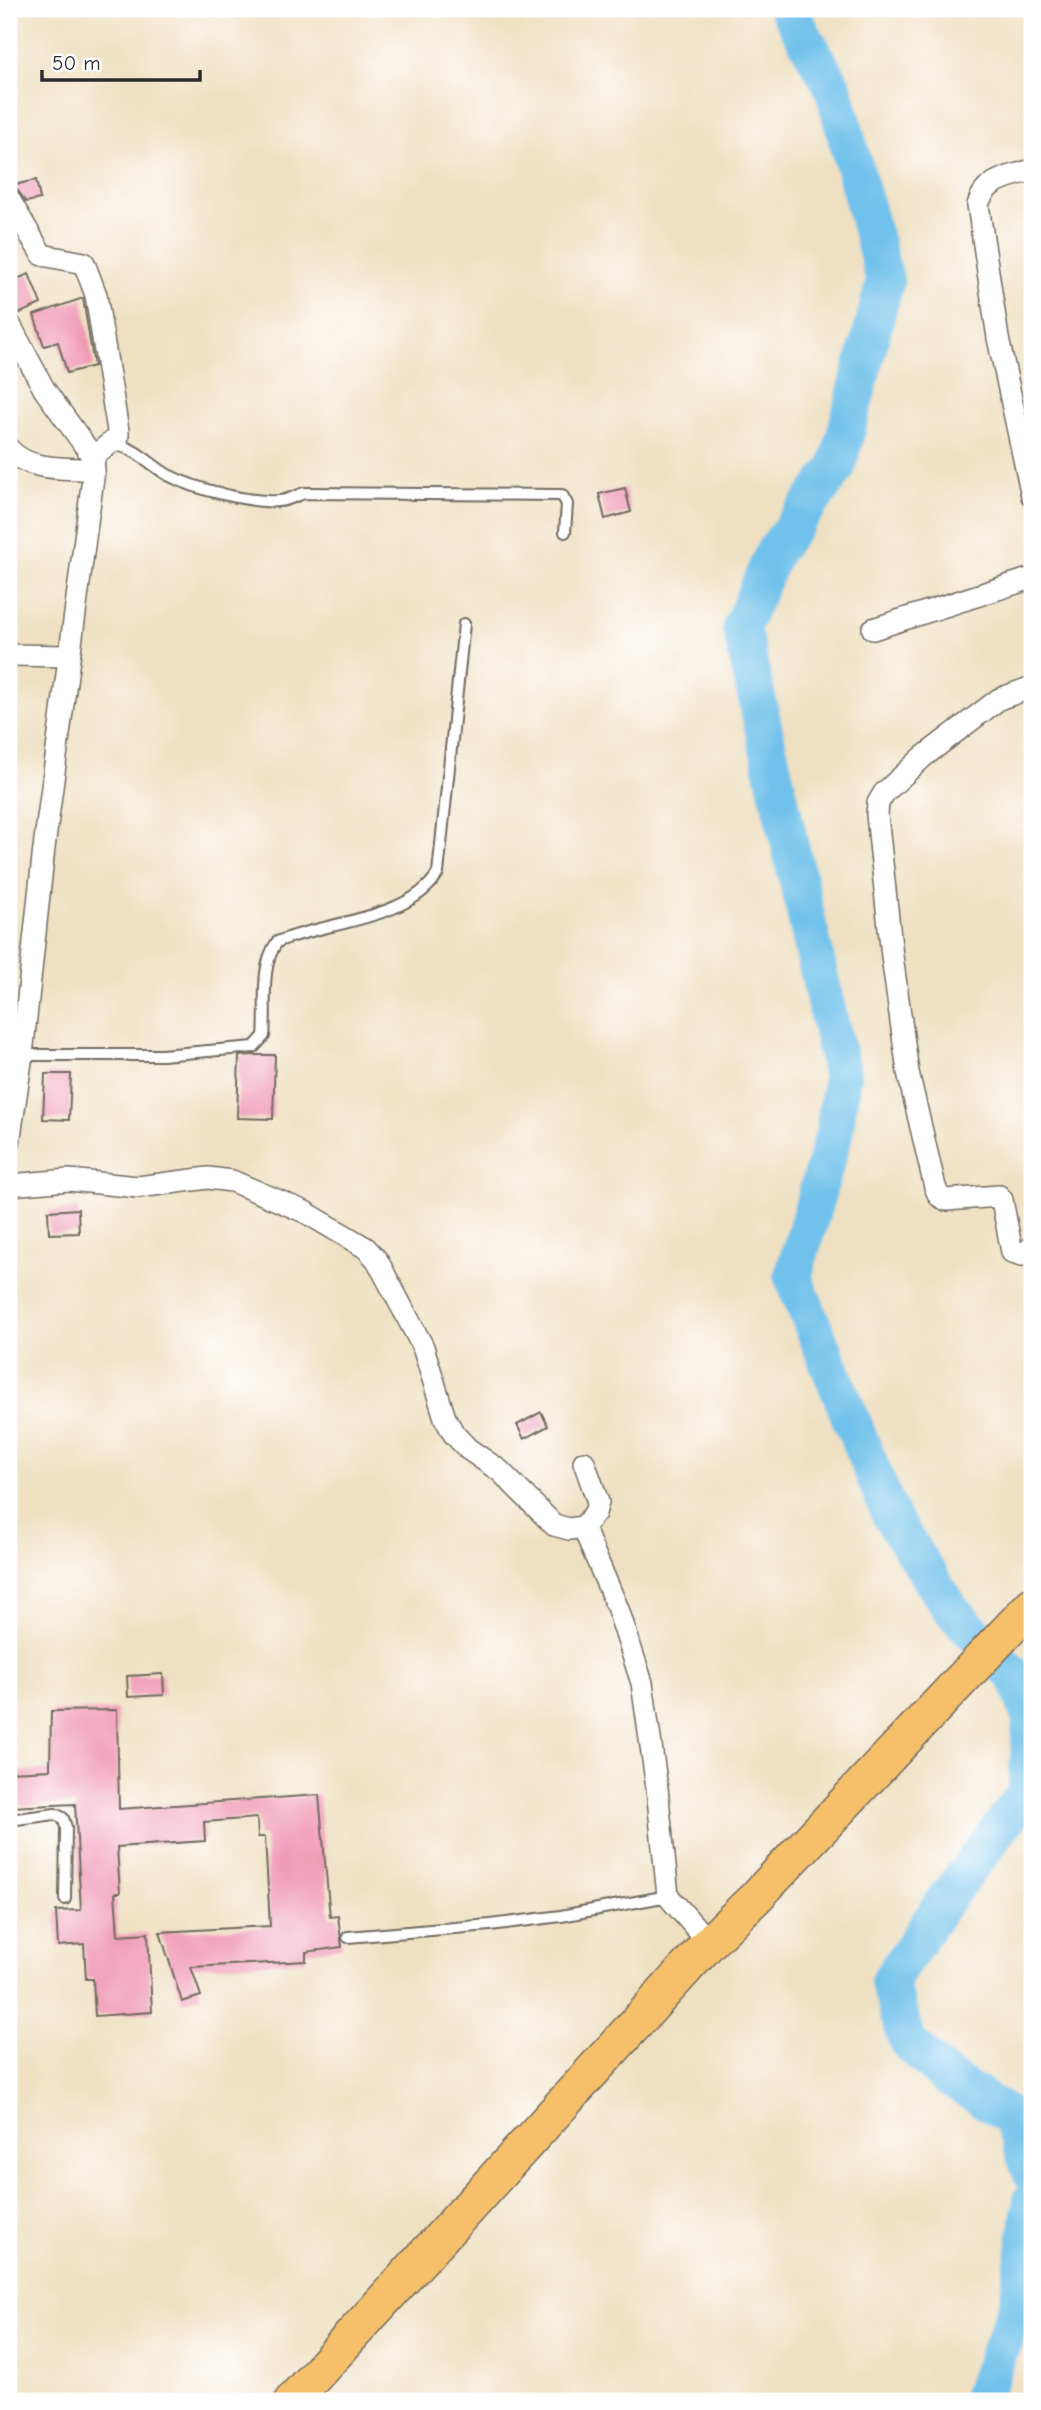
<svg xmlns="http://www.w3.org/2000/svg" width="1041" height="2410" viewBox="0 0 1041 2410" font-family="'Comic Neue',sans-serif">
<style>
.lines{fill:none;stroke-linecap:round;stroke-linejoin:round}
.river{stroke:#6fc1eb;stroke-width:38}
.building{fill:#f099b5}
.service-casing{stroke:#706a60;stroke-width:14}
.minor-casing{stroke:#706a60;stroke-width:24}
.trunk-casing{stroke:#706a60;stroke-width:38}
.service{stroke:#fff;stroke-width:10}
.minor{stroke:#fff;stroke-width:21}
.trunk{stroke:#f6c06b;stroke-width:35}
</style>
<rect width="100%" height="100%" fill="#fff"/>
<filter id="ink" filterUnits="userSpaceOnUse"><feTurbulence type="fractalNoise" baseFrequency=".0143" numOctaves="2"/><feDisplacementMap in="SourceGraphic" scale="14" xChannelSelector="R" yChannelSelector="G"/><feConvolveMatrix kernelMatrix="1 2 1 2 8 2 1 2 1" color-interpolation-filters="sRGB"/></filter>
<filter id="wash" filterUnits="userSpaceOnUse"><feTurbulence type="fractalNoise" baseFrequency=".00686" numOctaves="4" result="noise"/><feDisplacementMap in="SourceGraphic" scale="28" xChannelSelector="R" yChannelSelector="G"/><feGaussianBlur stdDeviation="1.57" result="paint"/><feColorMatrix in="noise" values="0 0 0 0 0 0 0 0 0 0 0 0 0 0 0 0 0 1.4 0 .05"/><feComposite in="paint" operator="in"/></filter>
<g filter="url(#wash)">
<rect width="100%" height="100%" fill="#efe0c2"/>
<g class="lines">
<g class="river">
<path d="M788,9L833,87L885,281L837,467L774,552L741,628L842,1076L834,1134L793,1277L891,1517L950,1608L1017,1679L1031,1720L1027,1792L942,1904L889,1982L907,2041L945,2076L1011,2116L1032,2174"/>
<path d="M980,2401L1018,2304L1032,2200"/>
</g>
</g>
<g id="blocks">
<g class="building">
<path d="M36,180L40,199L26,202L14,185Z"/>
<path d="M29,274L41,304L18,314L10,310L9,306V282Z"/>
<path d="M83,298L94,366L67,373L58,342L44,346L34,315Z"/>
<path d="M625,488L631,512L605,519L599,494Z"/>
<path d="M255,1055H275L273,1119L237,1118L239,1056Z"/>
<path d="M45,1074H71L69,1120L43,1119Z"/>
<path d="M78,1209L79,1233L49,1234L48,1211Z"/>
<path d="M541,1412L548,1426L524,1439L517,1425Z"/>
<path d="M163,1674L164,1695L128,1697L127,1676Z"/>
<path d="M117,1710L119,1809L319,1795L330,1917L338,1916L342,1947L306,1952V1961L191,1967L201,1996L182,2002L160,1932L270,1926L265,1837H258L257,1818L204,1822L205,1841L117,1847L120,1893H115L118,1935L148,1933L152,2012L95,2016L93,1979H86L84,1944L58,1946L56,1911L81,1910L75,1804L9,1807V1772L50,1770L51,1711Z"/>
</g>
</g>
</g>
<g filter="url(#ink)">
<use href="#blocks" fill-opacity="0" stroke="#706a60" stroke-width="2"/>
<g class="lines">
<defs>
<g id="service">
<path d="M112,445C134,445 150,465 168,475C195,489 249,503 279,501C288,501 296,495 305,493L562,495L567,504L565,532"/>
<path d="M22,1055H162L254,1047L264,1036C267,1007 259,967 277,942C323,922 411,920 438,873L464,624"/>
<path d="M9,1820L55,1814L63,1818L66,1827L65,1899"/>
<path d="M348,1937L490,1925L561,1916L668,1896"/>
</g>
<g id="minor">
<path d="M1032,170C1009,177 985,179 978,205L998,338L1032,496"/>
<path d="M9,199L42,255L84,263L96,295L118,431V437L93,457"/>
<path d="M9,323L44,389L93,457L94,470L44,848L22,1055L9,1143"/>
<path d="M9,449C29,472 65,467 94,470"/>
<path d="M873,629L1032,578"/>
<path d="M9,655L68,656"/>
<path d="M1032,687L999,699L923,757L884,793L878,803L877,815L892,956L908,1072L935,1187L939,1196L946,1200L999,1196L1002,1200L1012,1252L1022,1255L1032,1247"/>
<path d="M9,1185L69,1180L138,1187L208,1178L232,1181L305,1212L366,1248L377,1260L423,1347L445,1418L454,1434L468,1449L500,1471L554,1525L569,1529L583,1527"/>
<path d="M584,1462L598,1502L595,1513L583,1527L618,1609L642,1683L657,1788L668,1896L709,1943"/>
</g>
<path id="trunk" d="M292,2401L709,1943L757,1896L1032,1605"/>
</defs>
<use href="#service" class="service-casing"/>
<use href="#minor" class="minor-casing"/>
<use href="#trunk" class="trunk-casing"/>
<use href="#service" class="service"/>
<use href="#minor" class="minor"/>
<use href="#trunk" class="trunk"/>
</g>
</g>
<rect width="1041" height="2410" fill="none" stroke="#fff" stroke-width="35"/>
<path d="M42 70v10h158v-10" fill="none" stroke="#2b2b2b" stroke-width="3.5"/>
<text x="52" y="70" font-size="21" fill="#2b2b2b" stroke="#ffffff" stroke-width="5" paint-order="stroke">50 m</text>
</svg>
